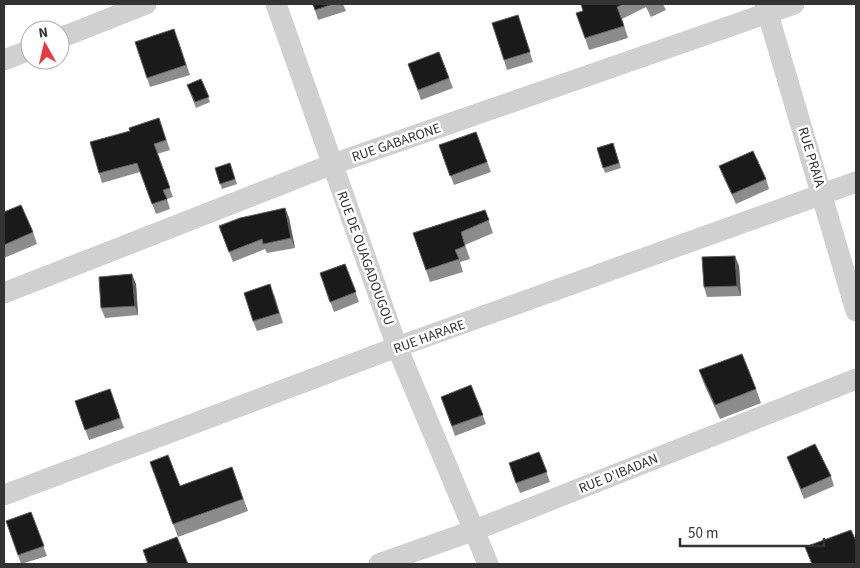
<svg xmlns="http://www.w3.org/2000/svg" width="860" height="568" viewBox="0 0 860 568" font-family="'Source Sans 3',sans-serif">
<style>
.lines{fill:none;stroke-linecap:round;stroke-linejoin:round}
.minor{stroke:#d0d0d0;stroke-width:21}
.wall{fill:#8c8c8c}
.shaded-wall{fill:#5f5f5f}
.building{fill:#1a1a1a;stroke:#5f5f5f}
.labels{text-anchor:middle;stroke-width:5;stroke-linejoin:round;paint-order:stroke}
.street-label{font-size:14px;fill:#333;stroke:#fff}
</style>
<rect width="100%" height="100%" fill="#fff"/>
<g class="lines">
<g class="minor">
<path d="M276,4L397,347L488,564"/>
<path d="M765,4L856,311"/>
<path d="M60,38L146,4"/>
<path d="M4,60L30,50"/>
<path d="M4,293L333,164L794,4"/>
<path d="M4,495L397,347L856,182"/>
<path d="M379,564L475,530L856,379"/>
</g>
</g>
<g class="wall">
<path d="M313,4H343L346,11L318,20Z"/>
<path d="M581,4H663L666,10L651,17L646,7L622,19L628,38L589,50L585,38L583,11Z"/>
<path d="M518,15L533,62L507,70L504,60Z"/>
<path d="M178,39L190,75L150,87L147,78Z"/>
<path d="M439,52L453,88L421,100L408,64Z"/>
<path d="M201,79L210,102L196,108L187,85Z"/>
<path d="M159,118L170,150L157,154L173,197L167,199L170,209L156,214L140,172L102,183L99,173Z"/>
<path d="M476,132L491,172L454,185L439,145Z"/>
<path d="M613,143L621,168L605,173L597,148Z"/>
<path d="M230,163L237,184L222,189L215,168Z"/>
<path d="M719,166L766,179L769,189L736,204L723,176Z"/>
<path d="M285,208L289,218L295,248L267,253L265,249L233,262L219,226Z"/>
<path d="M485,210L493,233L465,245L470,259L460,262L463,272L430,282L413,233Z"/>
<path d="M4,212L33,232L37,244L4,258Z"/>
<path d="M345,264L359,302L334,312L320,273Z"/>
<path d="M739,266L741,296L707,297L704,287Z"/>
<path d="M136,284L138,315L105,318L101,308Z"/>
<path d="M274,294L283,323L257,331L253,321Z"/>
<path d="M699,370L756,389L761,403L720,419L704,384Z"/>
<path d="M471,385L486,424L455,436L441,397Z"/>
<path d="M110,389L124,428L89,440L75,401Z"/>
<path d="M539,452L550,482L520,493L516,483Z"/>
<path d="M787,457L831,476L834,486L804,499Z"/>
<path d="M150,462L180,486L232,467L248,511L178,537Z"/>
<path d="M31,512L47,556L21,564L6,521Z"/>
</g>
<g class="shaded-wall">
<path d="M285,208L289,218L295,248L291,238Z"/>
<path d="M735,256L739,266L741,296L737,286Z"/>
<path d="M132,274L136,284L138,315L135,306Z"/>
</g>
<g class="building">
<path d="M313,4H333L315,10Z"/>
<path d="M581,4H623L617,7L624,26L585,38L576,13L583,11Z"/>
<path d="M518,15L530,52L504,60L492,23Z"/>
<path d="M174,29L186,65L147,78L135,42Z"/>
<path d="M439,52L449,78L418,90L408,64Z"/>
<path d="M201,79L209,97L195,102L187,85Z"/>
<path d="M159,118L166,140L154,144L170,188L163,190L167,199L152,204L137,163L99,173L90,142L130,131L129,128Z"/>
<path d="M476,132L487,162L450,176L439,145Z"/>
<path d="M613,143L619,163L603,168L597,148Z"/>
<path d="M753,151L766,179L732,194L719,166Z"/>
<path d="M230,163L235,179L220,184L215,168Z"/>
<path d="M21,205L33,232L4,245V212Z"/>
<path d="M285,208L291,238L263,244L262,239L229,252L219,226L240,218Z"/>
<path d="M485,210L489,220L461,232L465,246L455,250L459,259L426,270L413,233Z"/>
<path d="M735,256L737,286L704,287L702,257Z"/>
<path d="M345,264L356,292L330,302L320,273Z"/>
<path d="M132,274L135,306L101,308L99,277Z"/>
<path d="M270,284L279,313L253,321L244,293Z"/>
<path d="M742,354L756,389L715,405L699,370Z"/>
<path d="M471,385L483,415L452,426L441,397Z"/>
<path d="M110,389L120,418L85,430L75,401Z"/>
<path d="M815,444L831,476L801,489L787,457Z"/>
<path d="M539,452L547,472L516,483L509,463Z"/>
<path d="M168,455L180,486L232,467L243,499L173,524L150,462Z"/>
<path d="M31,512L44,546L18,555L6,521Z"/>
<path d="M851,530L856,541V564H812L805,547Z"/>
<path d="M177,537L188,564H148L143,550Z"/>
</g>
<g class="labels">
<g class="street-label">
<text transform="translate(396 142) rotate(-19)" y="5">RUE GABARONE</text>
<text transform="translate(812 157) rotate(73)" y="5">RUE PRAIA</text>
<text transform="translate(366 258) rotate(70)" y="5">RUE DE OUAGADOUGOU</text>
<text transform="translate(429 336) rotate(-20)" y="5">RUE HARARE</text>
<text transform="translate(618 473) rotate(-22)" y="5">RUE D'IBADAN</text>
</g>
</g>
<rect width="860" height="568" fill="none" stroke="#333333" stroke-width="10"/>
<g transform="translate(45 45) rotate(352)"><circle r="24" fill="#ffffff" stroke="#adadad"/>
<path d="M0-4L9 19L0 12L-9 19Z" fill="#e63946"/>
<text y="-8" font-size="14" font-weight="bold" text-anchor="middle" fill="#333333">N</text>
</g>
<path d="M680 538v8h144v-8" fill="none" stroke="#333333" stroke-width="2.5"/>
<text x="688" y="538" font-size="15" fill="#333333" stroke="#ffffff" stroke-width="4" paint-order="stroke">50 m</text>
</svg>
